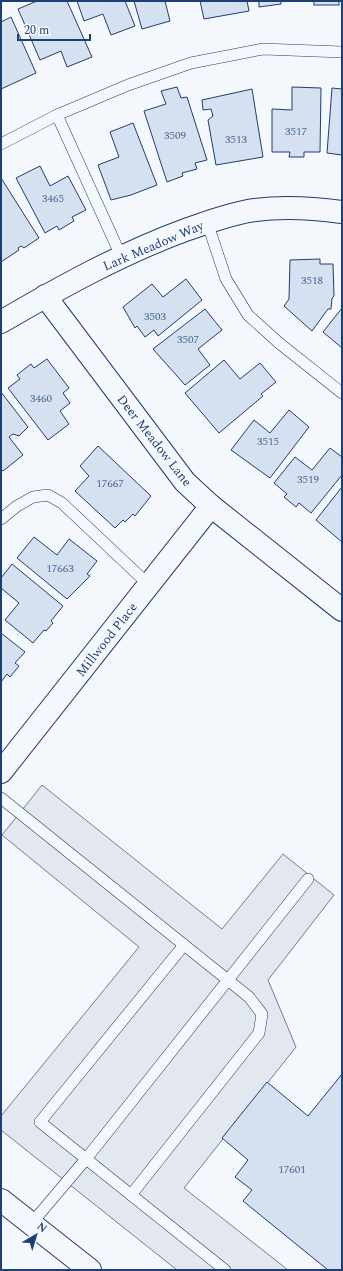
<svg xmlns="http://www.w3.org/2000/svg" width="343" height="1271" viewBox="0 0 343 1271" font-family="Spectral,serif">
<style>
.parking{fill:#e3e8f0;stroke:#687fa3}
.building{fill:#d5e0f0;stroke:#1d3f73}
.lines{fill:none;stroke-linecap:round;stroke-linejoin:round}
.service-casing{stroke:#1d3f73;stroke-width:12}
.minor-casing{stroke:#1d3f73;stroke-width:24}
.tertiary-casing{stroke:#1d3f73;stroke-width:24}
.service{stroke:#f4f7fb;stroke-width:11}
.minor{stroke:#f4f7fb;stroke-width:22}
.tertiary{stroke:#f4f7fb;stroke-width:22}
.labels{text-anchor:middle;stroke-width:3;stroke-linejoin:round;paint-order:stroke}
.number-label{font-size:11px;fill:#4b6792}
.street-label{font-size:13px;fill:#1d3f73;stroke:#f4f7fb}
</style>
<rect width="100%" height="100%" fill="#f4f7fb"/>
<path class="parking" d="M42,785L222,929L283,854L334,895L268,980L296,1047L184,1188L288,1270H177L1,1130V1116L139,947L2,835Z"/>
<g class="building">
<path d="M37,1H67L92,57L67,67L61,51L40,60L18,9Z"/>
<path d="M77,1H125L135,26L111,35L103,14L84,21Z"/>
<path d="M134,1H165L170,21L142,29Z"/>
<path d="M200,1H247L249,11L204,19Z"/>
<path d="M259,1H281V4L259,7Z"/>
<rect x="314" y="1" width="25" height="4"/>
<path d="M11,17L36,73L1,89V22Z"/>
<path d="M177,87L181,98L187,97L207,160L195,163L197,169L182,173L183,176L167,182L144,111L166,104L161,91Z"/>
<path d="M292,87L321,88L320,152H304V157H289L290,152H272V109L292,110Z"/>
<path d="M332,88L342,89V155L327,153Z"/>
<path d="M252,89L263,157L216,165L208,120L213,116L211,109L203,110L202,100Z"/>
<path d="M133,123L157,185L131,195L111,200L98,165L119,157L110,132Z"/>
<path d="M40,166L50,186L68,176L86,210L72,217L74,221L59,230L57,226L45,233L16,178Z"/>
<path d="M1,178L39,238L24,248L21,246L18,248L19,250L1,262Z"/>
<path d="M320,259V264H333L334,296L332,298L331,309H328L312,331L284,306L289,299L290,260Z"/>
<path d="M186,279L202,300L158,336L154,330L145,337L137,326L135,328L123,307L152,284L163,297Z"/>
<path d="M342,308V348L323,332Z"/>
<path d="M205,309L222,330L198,349L210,365L185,385L153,349Z"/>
<path d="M47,359L69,388L63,393L70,403L60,411L69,424L48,440L8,388L20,379L17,375L31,364L34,368Z"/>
<path d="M224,360L240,379L260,363L276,382L261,394L263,396L219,433L185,393Z"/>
<path d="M1,392L28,427L19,436L13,434L9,437L23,455L3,471L1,469Z"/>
<path d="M289,410L309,427L270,478L231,450L254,420L270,433Z"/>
<path d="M98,446L151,496L135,516L133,514L125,522L123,520L115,528L75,491L89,476L80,466Z"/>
<path d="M330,448L342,457V475L311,513L299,503L296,507L284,497L287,494L274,483L295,457L312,470Z"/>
<path d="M342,487V542L316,520Z"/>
<path d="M34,537L57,555L69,539L97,561L87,574L90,576L67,599L17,558Z"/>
<path d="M12,564L63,606L51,621L53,623L46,631L44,630L33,643L5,620L19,603L1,588V578Z"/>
<path d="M1,633L25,652L15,663L19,666L10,677L7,674L1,682Z"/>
<path d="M342,1074V1270H328L243,1201L252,1190L235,1177L248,1160L222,1138L267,1082L308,1116Z"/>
</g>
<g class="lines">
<defs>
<g id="service">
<path d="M57,115L121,256"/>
<path d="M1,144L57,115L128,85L191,63L263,49L342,52"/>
<path d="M207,222L226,279L248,315L279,343L342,393"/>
<path d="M1,519L17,506L33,497L48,495L62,503L149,585"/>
<path d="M1,798L249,997L262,1014L259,1033L131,1195"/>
<path d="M184,945L40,1122L225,1270"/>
<path d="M31,1224L86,1159L308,879"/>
</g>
<g id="minor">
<path d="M45,296L185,482L211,506L342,610"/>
<path d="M1,322C61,287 122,253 188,229C209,222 232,213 255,210C284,206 313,208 342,212"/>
<path d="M1,772L211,506"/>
</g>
<path id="tertiary" d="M1,1200L90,1270"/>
</defs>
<use href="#service" class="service-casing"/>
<use href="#minor" class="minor-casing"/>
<use href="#tertiary" class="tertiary-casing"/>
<use href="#service" class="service"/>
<use href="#minor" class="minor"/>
<use href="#tertiary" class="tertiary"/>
</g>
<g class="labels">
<g class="number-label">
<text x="296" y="135">3517</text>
<text x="175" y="139">3509</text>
<text x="236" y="143">3513</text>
<text x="53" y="202">3465</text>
<text x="312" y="284">3518</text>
<text x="155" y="320">3503</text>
<text x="188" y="343">3507</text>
<text x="41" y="402">3460</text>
<text x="268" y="445">3515</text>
<text x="308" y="483">3519</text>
<text x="110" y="487">17667</text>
<text x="60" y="572">17663</text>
<text x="292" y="1173">17601</text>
</g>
<g class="street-label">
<text transform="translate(153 245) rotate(-23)" y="5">Lark Meadow Way</text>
<text transform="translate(155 440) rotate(52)" y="5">Deer Meadow Lane</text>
<text transform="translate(106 639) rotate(-52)" y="5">Millwood Place</text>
</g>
</g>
<rect width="343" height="1271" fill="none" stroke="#1d3f73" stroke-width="4"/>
<g transform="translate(36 1235) rotate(38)" stroke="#f4f7fb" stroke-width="3" paint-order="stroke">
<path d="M0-3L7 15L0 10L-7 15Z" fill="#1d3f73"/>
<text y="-6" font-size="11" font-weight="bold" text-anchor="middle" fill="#1d3f73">N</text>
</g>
<path d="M18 34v6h72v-6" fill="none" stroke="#1d3f73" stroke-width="2"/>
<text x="24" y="34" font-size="12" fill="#1d3f73" stroke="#f4f7fb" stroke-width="3" paint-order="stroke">20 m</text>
</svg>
